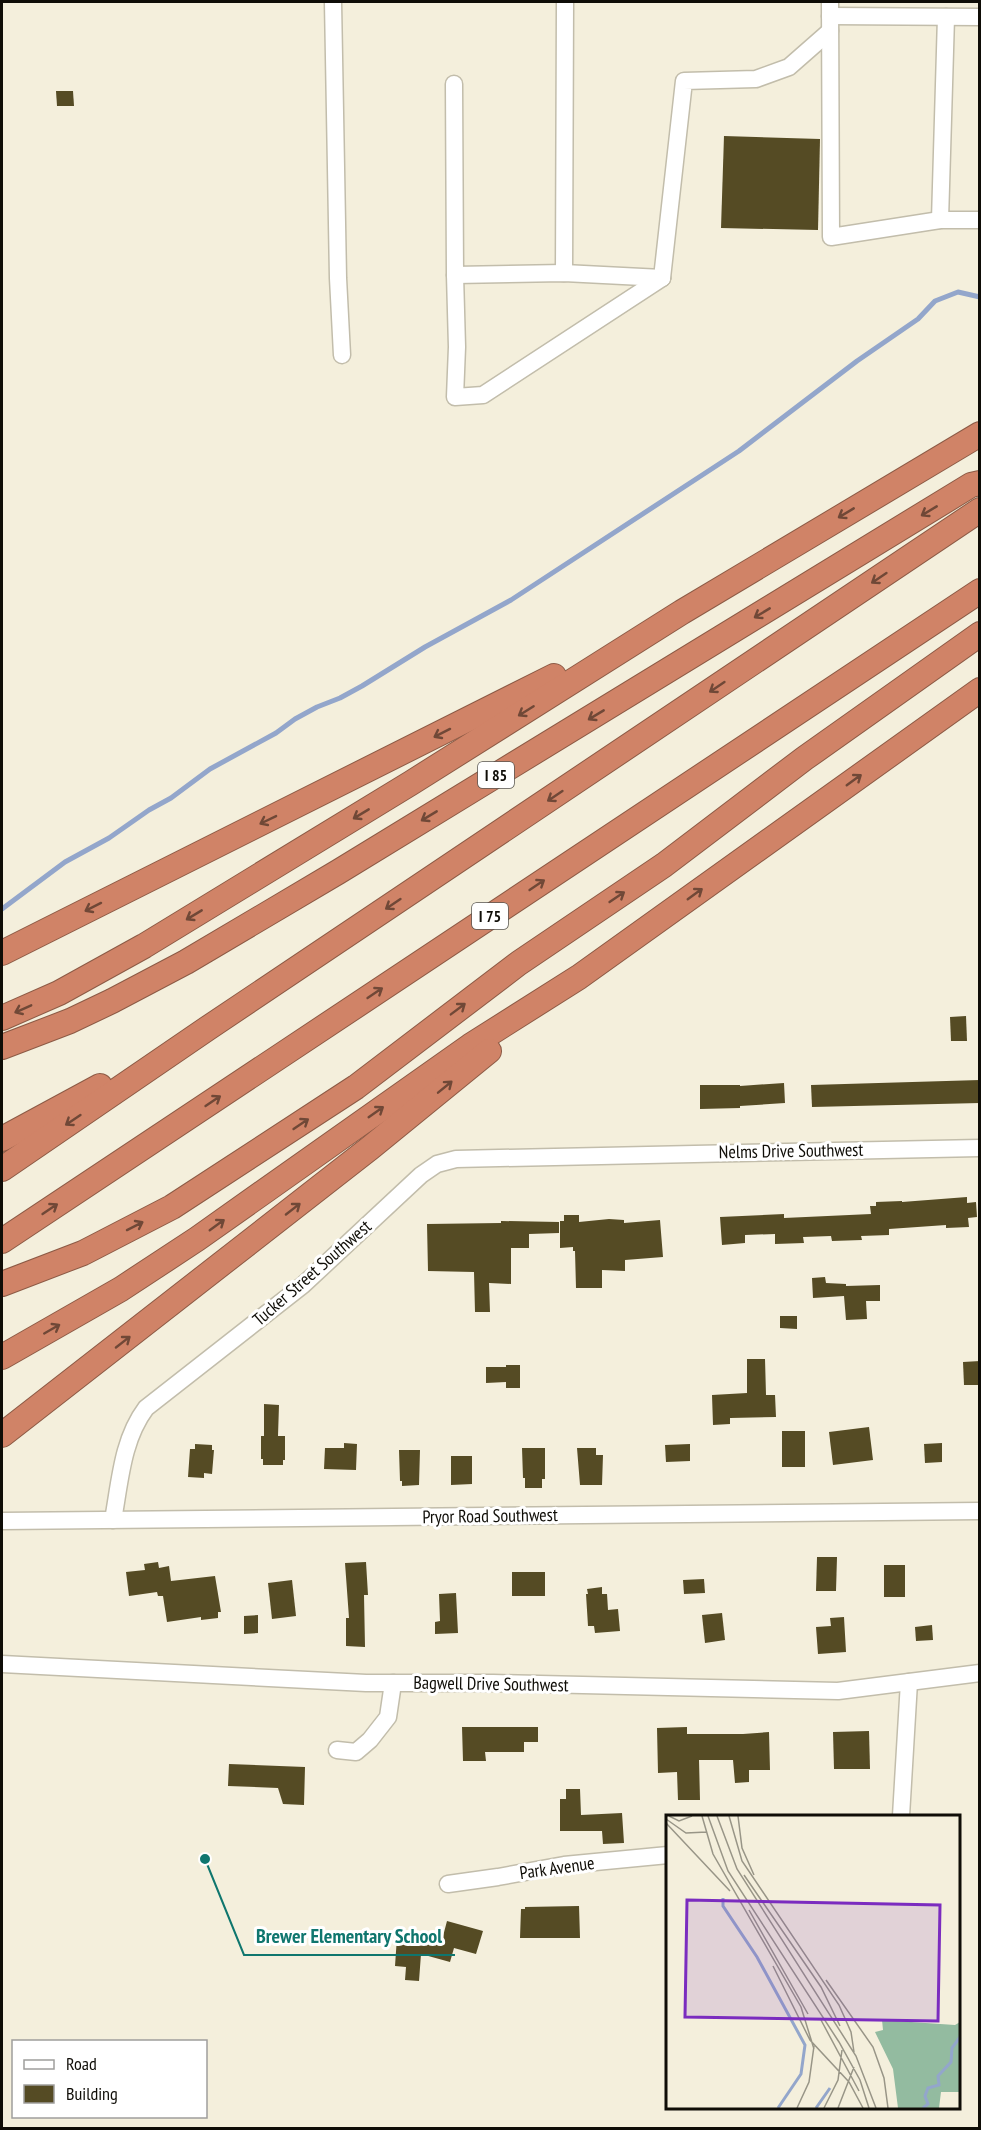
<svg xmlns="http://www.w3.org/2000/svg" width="981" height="2130" viewBox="0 0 981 2130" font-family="'PT Sans Narrow',sans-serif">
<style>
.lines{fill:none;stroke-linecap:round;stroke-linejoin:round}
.stream{stroke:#93a6cb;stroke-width:5}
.building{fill:#554b24}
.minor-casing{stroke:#c2bdab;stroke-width:19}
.highway-casing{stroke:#8c5a45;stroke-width:26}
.minor{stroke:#fff;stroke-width:16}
.highway{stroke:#d08367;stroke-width:24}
.oneway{stroke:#704837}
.labels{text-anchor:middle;stroke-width:6;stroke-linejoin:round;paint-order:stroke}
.shield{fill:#fff;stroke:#575651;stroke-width:1.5}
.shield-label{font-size:16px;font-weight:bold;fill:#0f0d07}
.street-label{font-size:18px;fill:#0f0d07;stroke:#fff}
.inset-river{fill:none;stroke:#93a6cb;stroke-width:3}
.inset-road{fill:none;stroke:#989587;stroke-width:1.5}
.view{fill:#7b2cbf;fill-opacity:0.15;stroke:#7b2cbf;stroke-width:3}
.inset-edge{fill:none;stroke:#0f0d07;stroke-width:3}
.leader{fill:none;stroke:#0f766e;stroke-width:2}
.callout-dot{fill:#0f766e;stroke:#fff;stroke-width:2}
.callout-label{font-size:20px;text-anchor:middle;font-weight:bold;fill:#0f766e;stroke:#fff;stroke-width:6;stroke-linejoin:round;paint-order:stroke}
</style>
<rect width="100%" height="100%" fill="#f4efdc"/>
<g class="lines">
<path class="stream" d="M2,909L65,862L109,838L149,810L171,798L210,769L276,733L295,719L317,707L340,698L362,686L425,647L511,600L739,451L857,361L918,319L935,301L958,292L980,297"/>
</g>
<g class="building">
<path d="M56,91H73L74,106H57Z"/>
<path d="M724,136L820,139L818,230L721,228Z"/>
<path d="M966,1016L967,1041H951L950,1017Z"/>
<path d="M980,1080V1103L812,1107L811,1085Z"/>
<path d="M784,1083L785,1103L740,1106V1108L700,1109V1085H740V1086Z"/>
<path d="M967,1197V1203L976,1202L977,1217L968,1218L969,1227L946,1228V1225L889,1229V1235L861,1236L862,1240L832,1241L831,1236L803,1237L804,1243L775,1244V1234L745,1235V1243L722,1245L720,1217L784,1214V1218L871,1214L870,1206H876V1202L902,1201V1202Z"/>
<path d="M564,1215H579V1222L609,1219L624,1220V1223L660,1220L663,1257L625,1260V1271L602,1270V1288H576L575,1251H573V1247L560,1248V1221H564Z"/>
<path d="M501,1221L559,1222V1233L529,1234V1248H511V1284L489,1283L490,1312H475L474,1272L428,1271L427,1224L501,1223Z"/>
<path d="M825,1277L826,1283L846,1284V1286L880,1285V1301H866L867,1319L846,1320L844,1296L813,1298L812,1278Z"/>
<path d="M780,1316H797V1329L780,1328Z"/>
<path d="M747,1359H765L766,1395H775L776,1417L730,1418V1424L713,1425L712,1395L747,1393Z"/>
<path d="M980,1361V1385H964L963,1362Z"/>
<path d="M506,1365H520V1388H506V1382L486,1383V1367H506Z"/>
<path d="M264,1404L279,1405L278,1436H285V1460H283V1465H263V1459H261V1436H264Z"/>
<path d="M869,1427L873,1460L833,1465L829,1432Z"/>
<rect x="782" y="1431" width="23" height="36"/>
<path d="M344,1443L357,1444L356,1470L324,1469L325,1448H344Z"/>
<path d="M942,1443V1462L925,1463L924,1444Z"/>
<path d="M195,1444L212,1445V1450H214L212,1474L204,1473V1478L188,1477L190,1449H195Z"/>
<path d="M690,1444V1461L666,1462L665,1445Z"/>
<path d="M522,1448H545V1479H542V1488H525V1478H523Z"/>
<path d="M577,1448H596V1455H603L602,1485H580Z"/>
<path d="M399,1450H420L419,1485L402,1486V1481H400Z"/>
<path d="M451,1456H472V1484L451,1485Z"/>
<path d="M817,1557H837L836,1591H816Z"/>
<path d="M158,1562L159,1568L169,1566L171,1581L215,1576L221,1612H218V1618L201,1620V1617L167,1622L163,1596H158L157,1592L129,1596L126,1572L145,1570L144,1564Z"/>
<path d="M366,1562L368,1595H364L365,1647L346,1646V1618H349L345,1563Z"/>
<rect x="884" y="1565" width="21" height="32"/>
<rect x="512" y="1572" width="33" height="24"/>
<path d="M704,1579L705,1593L684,1594L683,1580Z"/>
<path d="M292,1580L296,1616L272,1619L268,1583Z"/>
<path d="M602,1587V1594H607L608,1610L618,1609L620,1631L595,1633L594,1626H588L586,1594H588L587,1589Z"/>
<path d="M456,1593L458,1633L435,1634V1622L440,1621L439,1594Z"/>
<path d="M722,1613L725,1640L705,1643L702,1615Z"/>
<path d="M258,1615V1633L244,1634V1616Z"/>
<path d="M844,1617L846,1652L818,1654L816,1627L831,1626L830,1618Z"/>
<path d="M932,1625L933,1640L916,1641L915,1627Z"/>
<path d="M462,1727H538V1742H524V1752H485L486,1761H463Z"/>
<path d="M687,1727V1734H743L769,1732L770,1770H749V1782L735,1783L733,1760H699L700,1800H678L677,1772L658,1773L657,1728Z"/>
<path d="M869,1731L870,1769H834L833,1732Z"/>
<path d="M229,1764L305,1767L304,1805L283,1804L278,1788L228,1786Z"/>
<path d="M566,1789H580L581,1815L622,1813L624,1843L603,1844L602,1831H560V1799H566Z"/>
<path d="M579,1906L580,1938H520L521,1909H525V1907Z"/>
<path d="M447,1921L483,1931L476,1954L454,1948L450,1962L421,1954L419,1981L405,1980L406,1967L395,1966L397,1937L442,1940Z"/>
</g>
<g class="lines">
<defs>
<g id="minor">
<path d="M333,2L338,278L342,355"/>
<path d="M830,2L831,237L940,220H980"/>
<path d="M830,16L980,17"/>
<path d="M454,84L455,275L564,273L662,278"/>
<path d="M940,220L946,17"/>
<path d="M564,273L565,2"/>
<path d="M455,275L457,347L455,397L483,395L662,278"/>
<path d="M662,278L684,81L756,79L789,67L830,31"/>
<path d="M113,1520C120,1482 122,1440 146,1408L303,1285L421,1175L437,1164L456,1159L980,1148"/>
<path d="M2,1521L980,1511"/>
<path d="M2,1664L366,1683H493L838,1691L980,1673"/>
<path d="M337,1750L356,1752L370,1740L388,1717L393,1683"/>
<path d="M901,1816L909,1682"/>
<path d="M448,1884L498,1877L564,1865L668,1855"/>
</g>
<g id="highway">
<path d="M2,953L554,676"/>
<path d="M2,1018L59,993L144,946L411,783L682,612L980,434"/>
<path d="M2,1047L70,1021L112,1001L186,962L338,872L971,485L980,483"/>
<path d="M2,1139L100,1086"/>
<path d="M2,1169L208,1028L980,510"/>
<path d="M2,1241L980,591"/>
<path d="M2,1284L83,1253L172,1207L356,1087L519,963L664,865L805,758L980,634"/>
<path d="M2,1357L121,1289L197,1239L470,1046L579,977L980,690"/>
<path d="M2,1435L370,1148L489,1051"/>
</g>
</defs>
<use href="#minor" class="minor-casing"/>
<use href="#highway" class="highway-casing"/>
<use href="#minor" class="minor"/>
<use href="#highway" class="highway"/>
</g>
<defs><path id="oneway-shaft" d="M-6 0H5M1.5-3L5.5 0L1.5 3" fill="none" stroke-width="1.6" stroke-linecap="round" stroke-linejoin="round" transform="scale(1.5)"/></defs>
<g class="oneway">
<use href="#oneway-shaft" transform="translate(929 511) rotate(149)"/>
<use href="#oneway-shaft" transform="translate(846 513) rotate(149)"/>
<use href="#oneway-shaft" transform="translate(879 578) rotate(146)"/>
<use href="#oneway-shaft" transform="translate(762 613) rotate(149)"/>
<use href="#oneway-shaft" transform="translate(717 687) rotate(146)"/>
<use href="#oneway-shaft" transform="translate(526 711) rotate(148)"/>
<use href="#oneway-shaft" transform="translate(596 715) rotate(149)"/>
<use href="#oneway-shaft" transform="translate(442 733) rotate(153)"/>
<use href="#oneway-shaft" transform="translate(854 780) rotate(-36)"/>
<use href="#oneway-shaft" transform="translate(555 796) rotate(146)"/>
<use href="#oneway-shaft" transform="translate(361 814) rotate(149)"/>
<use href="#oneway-shaft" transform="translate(429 816) rotate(149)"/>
<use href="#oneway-shaft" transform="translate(268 820) rotate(154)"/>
<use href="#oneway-shaft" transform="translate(537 885) rotate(-34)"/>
<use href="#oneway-shaft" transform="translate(695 894) rotate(-36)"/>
<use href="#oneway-shaft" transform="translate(617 897) rotate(-34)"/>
<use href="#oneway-shaft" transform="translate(393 904) rotate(146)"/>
<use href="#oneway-shaft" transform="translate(93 907) rotate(153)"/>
<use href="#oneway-shaft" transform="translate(194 915) rotate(149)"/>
<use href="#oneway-shaft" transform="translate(375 993) rotate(-34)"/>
<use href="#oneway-shaft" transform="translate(23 1009) rotate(156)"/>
<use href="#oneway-shaft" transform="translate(458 1009) rotate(-37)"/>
<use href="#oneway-shaft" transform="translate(445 1087) rotate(-39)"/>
<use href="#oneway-shaft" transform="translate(213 1101) rotate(-34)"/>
<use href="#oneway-shaft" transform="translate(376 1112) rotate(-35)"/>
<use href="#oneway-shaft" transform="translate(73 1120) rotate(146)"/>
<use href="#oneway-shaft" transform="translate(301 1124) rotate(-34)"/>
<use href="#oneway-shaft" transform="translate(50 1209) rotate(-34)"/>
<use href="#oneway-shaft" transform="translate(293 1209) rotate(-38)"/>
<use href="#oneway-shaft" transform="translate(217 1225) rotate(-36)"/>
<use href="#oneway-shaft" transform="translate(135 1226) rotate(-27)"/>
<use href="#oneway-shaft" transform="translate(52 1329) rotate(-30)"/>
<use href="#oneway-shaft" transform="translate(123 1342) rotate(-38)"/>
</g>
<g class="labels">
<g class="shield">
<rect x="478" y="762" width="36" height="26" rx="4.5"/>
<rect x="472" y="903" width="36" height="26" rx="4.5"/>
</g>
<g class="shield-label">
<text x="496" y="781">I 85</text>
<text x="490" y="922">I 75</text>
</g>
<g class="street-label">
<text transform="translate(791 1151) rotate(-1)" y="6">Nelms Drive Southwest</text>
<text transform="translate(312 1273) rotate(-41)" y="6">Tucker Street Southwest</text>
<text transform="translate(490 1516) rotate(-1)" y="6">Pryor Road Southwest</text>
<text transform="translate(491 1684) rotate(1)" y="6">Bagwell Drive Southwest</text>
<text transform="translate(557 1868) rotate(-8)" y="6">Park Avenue</text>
</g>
</g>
<g transform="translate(666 1815)">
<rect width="294" height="294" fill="#f4efdc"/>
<path d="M216,205L289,210L294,207V277H275L273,293H232L227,254L209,217L217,215Z" fill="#93bba0"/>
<path class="inset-river" d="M57,83V91L91,142L139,230L135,259L112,293M150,293L164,273M257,293L262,289L259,281L262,273L273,270L272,261L285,247L286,233L294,222"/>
<path class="inset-road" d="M3,1L13,6L26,1M36,1L47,39L135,192L148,234M42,1L62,56L173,227L194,265L203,293M51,1L71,54L190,241L210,293M63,1L76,46L173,190L185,217L188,237M72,1L76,33L88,60M0,4L20,18L41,17M0,8L64,76M78,60L155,172L174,211M83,95L142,199M107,151L144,225L183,267L197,293M160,165L207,232L218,263L222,293M155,205L193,276M131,293L143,267L148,231M158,293L172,265L176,235M172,293L188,252"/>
<path class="view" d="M21,85L274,90L272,206L19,202Z"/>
<rect width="294" height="294" class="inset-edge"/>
</g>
<path class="leader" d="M205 1859L244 1955H455"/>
<circle class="callout-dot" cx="205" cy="1859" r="6"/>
<g class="callout-label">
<text x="349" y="1943">Brewer Elementary School</text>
</g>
<rect width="981" height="2130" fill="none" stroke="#0f0d07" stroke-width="6"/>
<rect x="12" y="2040" width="195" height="78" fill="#ffffff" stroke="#9f9e9c" stroke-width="1.5"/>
<rect x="24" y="2060" width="30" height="9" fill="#ffffff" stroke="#9f9e9c" stroke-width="1.5"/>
<text x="66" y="2070" font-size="18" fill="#0f0d07">Road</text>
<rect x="24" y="2085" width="30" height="18" fill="#554b24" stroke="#9f9e9c" stroke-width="1.5"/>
<text x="66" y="2100" font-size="18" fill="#0f0d07">Building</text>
</svg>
